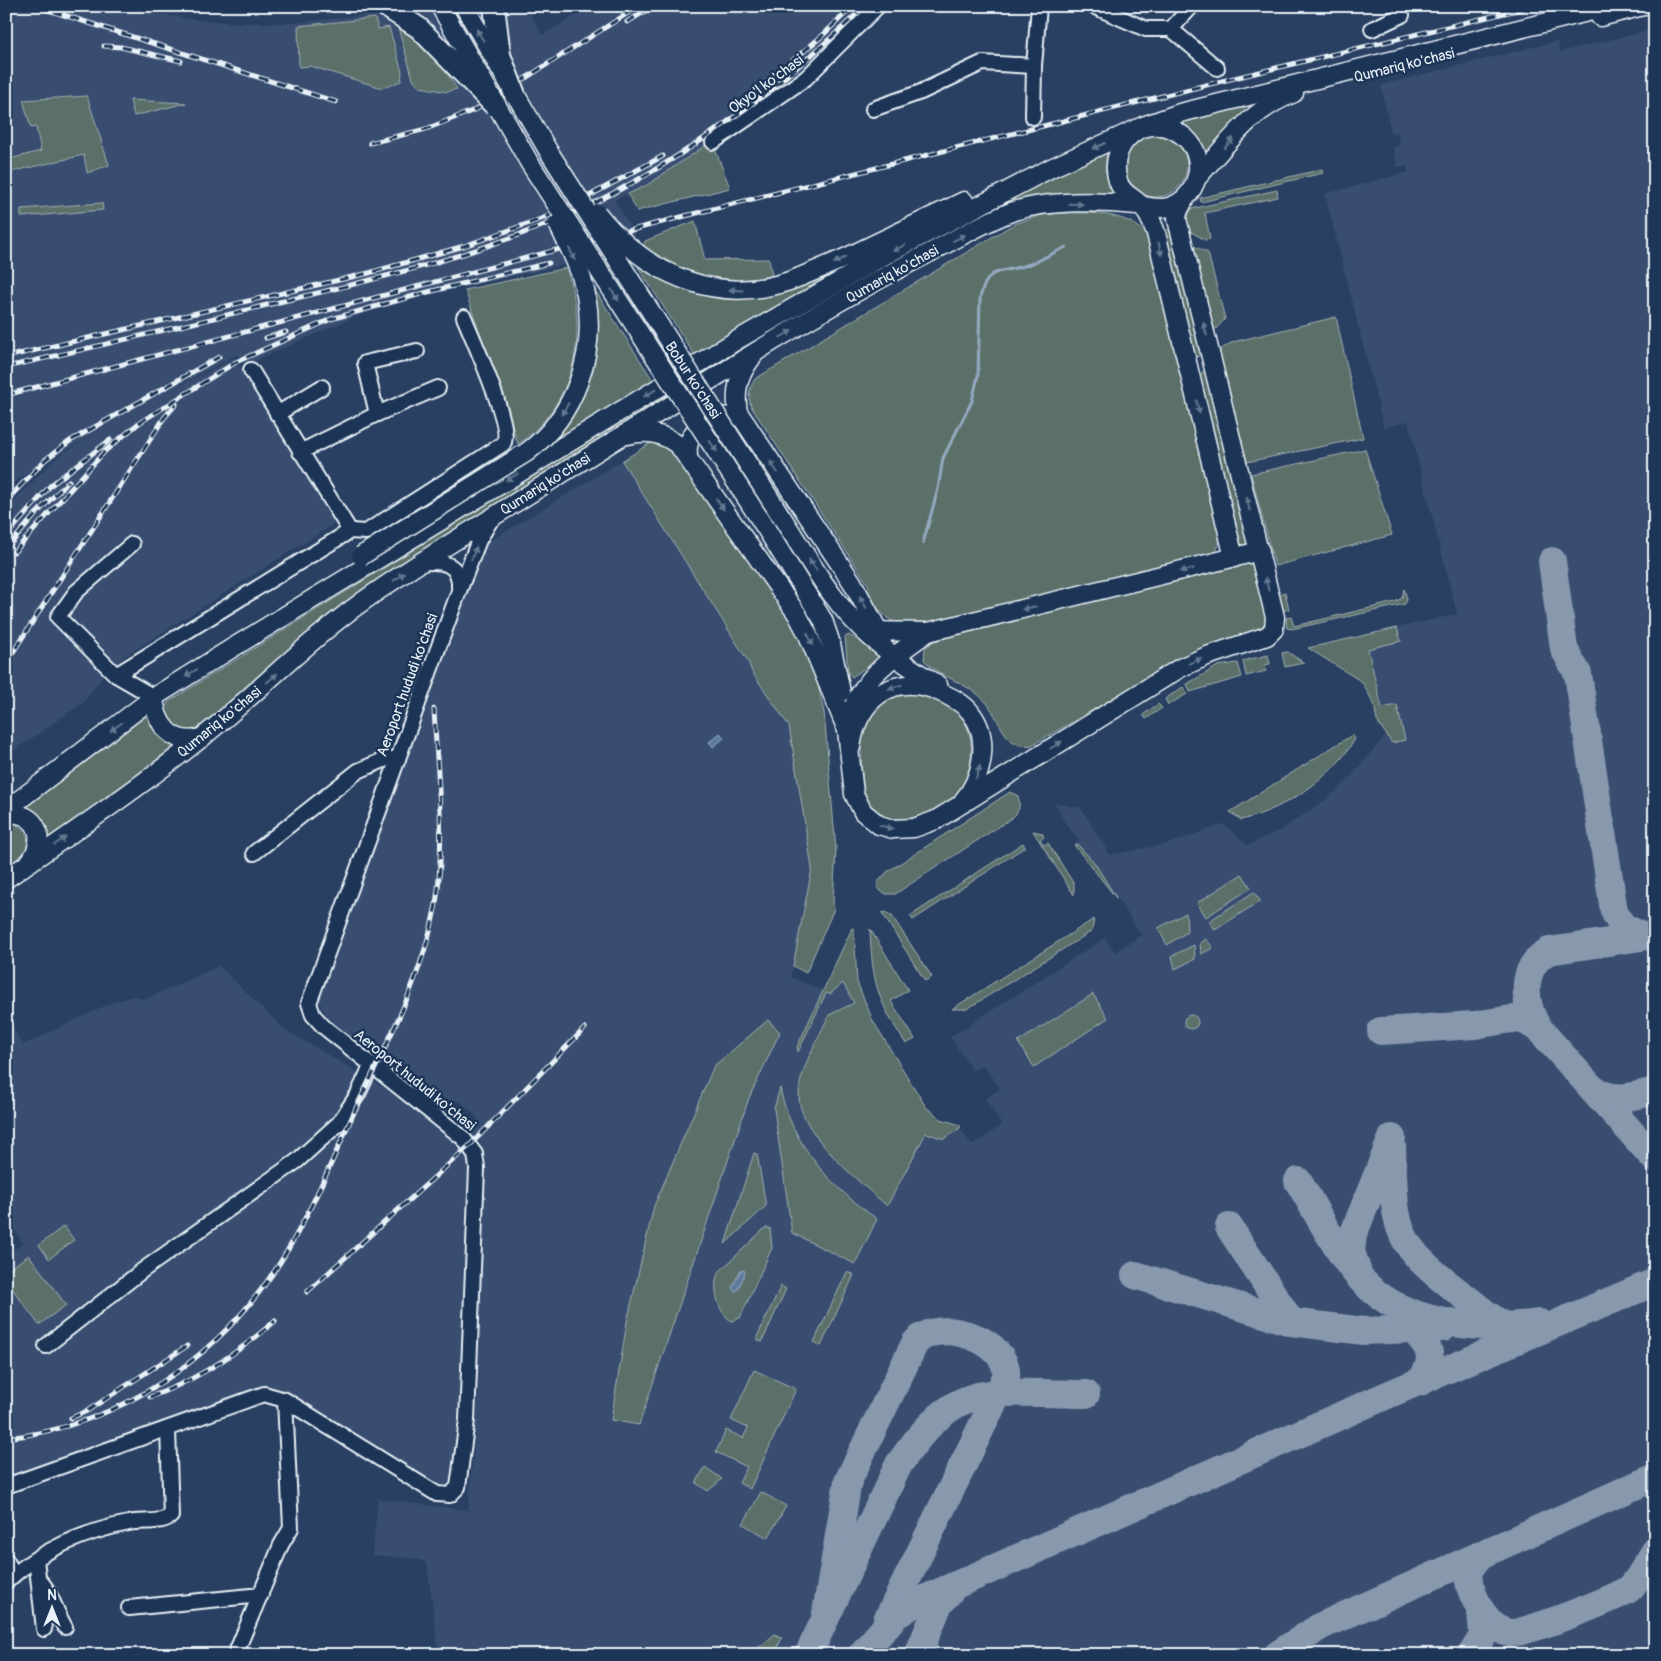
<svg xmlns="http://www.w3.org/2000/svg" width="1661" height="1661" viewBox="0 0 1661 1661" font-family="Pangolin,sans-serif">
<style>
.built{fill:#384d70}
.green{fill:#5b6f6a;stroke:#a2b0b1}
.water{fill:#5d7b9c;stroke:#95aac1}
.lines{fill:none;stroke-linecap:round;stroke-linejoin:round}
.stream{stroke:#95aac1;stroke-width:3}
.taxiway{stroke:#8898ad;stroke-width:28}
.minor-casing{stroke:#e8f1f8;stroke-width:18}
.major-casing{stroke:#e8f1f8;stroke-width:21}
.minor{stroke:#1d3557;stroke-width:14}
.major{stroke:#1d3557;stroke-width:18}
.rail-casing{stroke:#e8f1f8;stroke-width:5}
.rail{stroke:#1d3557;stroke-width:3;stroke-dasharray:9;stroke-linecap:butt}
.major-bridge-casing{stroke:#e8f1f8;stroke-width:21;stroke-linecap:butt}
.highway-bridge-casing{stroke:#e8f1f8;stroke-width:24;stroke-linecap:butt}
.major-bridge{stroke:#1d3557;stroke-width:18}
.highway-bridge{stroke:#1d3557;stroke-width:20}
.oneway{fill:#64778f}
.labels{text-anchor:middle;stroke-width:5;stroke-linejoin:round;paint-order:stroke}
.street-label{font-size:15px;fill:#e8f1f8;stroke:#1d3557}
</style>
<rect width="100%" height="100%" fill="#294062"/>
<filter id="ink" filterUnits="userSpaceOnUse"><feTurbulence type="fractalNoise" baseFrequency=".02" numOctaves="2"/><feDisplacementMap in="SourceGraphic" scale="10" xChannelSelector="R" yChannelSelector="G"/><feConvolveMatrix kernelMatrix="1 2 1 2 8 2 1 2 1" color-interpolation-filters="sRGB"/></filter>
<g filter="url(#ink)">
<g class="built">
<path d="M6,6H117L190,19L237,23H294L365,15L393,6H526L542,35L592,6H871L805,71L712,141L647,185L615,200L638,242L567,264L408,300L357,316L245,365L237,354L160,396L234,358L337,522L127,655L108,669L83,703L13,751L6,750V510L22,492L55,459L103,428L6,487Z"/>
<path d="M1655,29V1655H439L427,1563L417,1559L372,1555L378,1499L468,1510L477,1413L485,1155L479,1141L467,1132L478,1119L460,1101L442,1102L439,1104L370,1058L326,1015L319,1002L318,993L481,549L488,542L622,461L748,661L752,672L789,726L812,868L791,977L830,994L843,983L866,1024L872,1021L926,1107L941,1119L960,1125V1128L972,1145L1002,1125L985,1099L1000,1089L983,1065L973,1071L950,1037L1105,938L1115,952L1141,935L1094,862L1077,844L1079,840L1065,823L1055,803L1081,808L1110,855L1171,843L1223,824L1248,845L1282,829L1327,799L1347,781L1386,735L1392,743L1365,635L1457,614L1408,421L1384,428L1325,194L1408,172L1407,165L1397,167L1393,147L1400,145L1397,132L1391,133L1381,85L1557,41L1560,52Z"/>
<path d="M219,966L285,1030L390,1091L441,1128L468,1158L455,1481L446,1489H438L273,1389L59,1463L6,1478V1255L23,1243L6,1216V1027L11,1024L23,1045L115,1001L135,996L143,1000Z"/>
</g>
<g class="green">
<path d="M407,15L450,78L457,89L447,92L420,87L413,79L395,17Z"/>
<path d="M375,18L378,29L389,27L402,72L401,81L382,88L310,66L299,67L298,26Z"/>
<path d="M87,96L109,165L87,173L84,155L6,173V160L41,151L36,127L31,128L23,100Z"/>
<path d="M130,100L186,103L134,116Z"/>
<path d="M1238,107L1245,109V114L1204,162L1190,131L1180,123Z"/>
<circle cx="1156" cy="166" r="31"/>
<path d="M712,141L730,188L637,211L628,194L647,185Z"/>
<path d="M1107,151L1105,170L1114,195L1043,197L603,437L415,555L354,595L194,733L170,728L165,712L168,702L782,321L932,238Z"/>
<path d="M1323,169V173L1201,202L1200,198Z"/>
<path d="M1277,190L1278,197L1205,213L1210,239L1205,240L1188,230L1186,220L1191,209Z"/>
<path d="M102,203L103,210L21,217V209Z"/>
<path d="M1065,213C1092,212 1134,213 1150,239L1217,524C1220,536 1222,546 1212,556L924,627C888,625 884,619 866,590L869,586L752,408C747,397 749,389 755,379L1014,224L1042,215Z"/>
<path d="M695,221L705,260L769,259L775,294L812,282L856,262L697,359L638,267L640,265L645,241Z"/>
<path d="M1165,230H1174L1203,355L1195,357Z"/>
<path d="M1188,243L1208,253L1225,319L1212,333Z"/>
<path d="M566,268C589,333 577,402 518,444L465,290Z"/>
<path d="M591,284L656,385L549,450L546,446L591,368L596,345Z"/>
<path d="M1336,317L1363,438L1247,462L1218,351L1233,342Z"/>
<path d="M1202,372L1207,373L1249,544L1247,546L1240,544L1200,377Z"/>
<path d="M655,440L679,457L800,634L814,668L824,712L836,850L833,902L834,909L806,973L793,966L812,868L789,726L752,672L748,661L622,461Z"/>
<path d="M1365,449L1392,535L1275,566L1251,474Z"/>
<path d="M1246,562L1252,564L1255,569L1266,615V621L1261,628L1178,661L1032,745C1004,751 1000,717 985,701C969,683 938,677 924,660L925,648L935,640Z"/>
<path d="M1404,589L1407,599L1405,604L1292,629L1287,628L1286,618L1291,617L1294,626L1395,602L1402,598Z"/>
<path d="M1285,592L1289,609L1283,611L1279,594Z"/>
<path d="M1397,628L1401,641L1368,649L1382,708L1397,705L1405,740L1392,743L1377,721L1374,704L1362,682L1308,648Z"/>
<path d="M849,635L875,650L880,658L852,677L848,672L845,637Z"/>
<path d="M1288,652L1304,663L1285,667L1282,653Z"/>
<path d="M1268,655L1270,664L1265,665L1266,671L1246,676L1243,661Z"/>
<path d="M1238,663L1242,677L1190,692L1187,684L1218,666Z"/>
<path d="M1183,687L1187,694L1168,705L1165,699Z"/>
<path d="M914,690C926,695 941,699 952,707C963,715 970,730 971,743C972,758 971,774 962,787C948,809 893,833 872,810C859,796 862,751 861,732L863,723L883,699Z"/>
<path d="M1158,704L1162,708L1146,719L1143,715Z"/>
<path d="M151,715L157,734L176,746L47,840L45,830L24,809L145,717L147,718Z"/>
<path d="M1352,735L1355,739C1333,778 1285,809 1241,820L1230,812Z"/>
<path d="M1010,792L1018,796C1021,805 1019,812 1012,818L895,894H886L878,889L877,883L887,872Z"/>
<path d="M12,823C27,828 30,839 27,854L6,868V824Z"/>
<path d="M1033,831L1042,833L1044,837L1040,840L1044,845L1048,843L1074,884V895Z"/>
<path d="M1023,843L1025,847L913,920L910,916Z"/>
<path d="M1077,844L1094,862L1117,899L1074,845Z"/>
<path d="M1242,874L1251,888L1206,917L1197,903Z"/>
<path d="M1254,892L1260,901L1215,930L1209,921Z"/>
<path d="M886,912L892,916L932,977L925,981L882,913Z"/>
<path d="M1186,913L1187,932L1167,945L1158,928Z"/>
<path d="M1094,919L1092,931L967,1009H952Z"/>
<path d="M852,928L854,929L857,982L873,1021L926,1107L941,1119L960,1125V1128L944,1139L926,1133L887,1206C860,1182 797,1132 799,1094C799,1071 819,1037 829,1015L854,1003L843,983L830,994L826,993L798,1052L797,1047Z"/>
<path d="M870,929L908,990L891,1001L915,1039L906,1044C877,1000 872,982 870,929Z"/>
<path d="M1206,939L1213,948L1201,954L1200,943Z"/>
<path d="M1194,945L1195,959L1175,969L1172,956Z"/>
<path d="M1093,994L1108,1018L1034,1067L1018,1042Z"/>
<circle cx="1191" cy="1022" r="7"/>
<path d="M768,1020L780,1032L749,1098L639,1425L611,1420L627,1322L654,1206L714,1066Z"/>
<path d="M780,1088C792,1145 830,1186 877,1219L855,1264L792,1233L774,1109Z"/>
<path d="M754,1153L757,1154L766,1206L725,1244Z"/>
<path d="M64,1226L74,1240L49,1259L39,1245Z"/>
<path d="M765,1228H770L772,1248L740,1318L732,1321C718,1315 711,1285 719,1272Z"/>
<path d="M29,1255L66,1305L39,1325L6,1280V1271Z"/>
<path d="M847,1272L854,1275L821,1346L814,1342Z"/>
<path d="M781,1286L786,1289L762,1342L756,1339Z"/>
<path d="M754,1370L796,1389L750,1489L739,1483L747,1467L716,1452L726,1430L743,1438L748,1428L731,1420Z"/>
<path d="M705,1467L722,1479L708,1491L696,1483Z"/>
<path d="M761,1492L786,1506L768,1538L743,1524Z"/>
<path d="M775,1634L782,1638L774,1655H750Z"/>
</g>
<g class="water">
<path d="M720,733L724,738L713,747L709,742Z"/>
<path d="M744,1270L745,1273L738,1290L734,1291L732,1288L740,1271Z"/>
</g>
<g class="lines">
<path class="stream" d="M923,543L938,489L943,458L972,401L978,376L980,298C988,264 1001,274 1027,265C1040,261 1053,253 1066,247"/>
<g class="taxiway">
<path d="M1552,561L1564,649L1578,674L1614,911L1622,926L1642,936"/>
<path d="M1648,936L1549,951C1519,966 1523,1005 1539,1029L1655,1159"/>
<path d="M1381,1031L1475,1025L1511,1019L1524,1020L1539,1029"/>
<path d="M1592,1088C1612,1103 1632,1097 1655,1091"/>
<path d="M1392,1147C1395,1229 1392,1243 1461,1294C1476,1305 1491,1320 1508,1327"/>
<path d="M1298,1181C1316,1210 1332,1244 1354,1271C1396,1326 1476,1331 1540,1323"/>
<path d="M1229,1227L1291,1322"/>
<path d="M1357,1270L1351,1251L1353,1235L1392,1138"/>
<path d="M1135,1275L1291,1322L1364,1331L1443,1328"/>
<path d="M1403,1320C1423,1340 1442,1353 1420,1382"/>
<path d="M1480,1555L1469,1570C1467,1583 1472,1592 1477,1603C1483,1616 1495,1631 1510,1633C1525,1634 1616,1598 1629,1589C1637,1583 1649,1560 1655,1551"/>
<path d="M825,1619L848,1481L915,1343C939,1315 1011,1341 1006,1377L887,1620"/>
<path d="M808,1655L899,1464C917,1438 940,1408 971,1398C997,1389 1057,1394 1086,1394"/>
<path d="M861,1655L895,1616L915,1603L1392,1393L1655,1282"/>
<path d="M918,1655L938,1606L954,1586"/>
<path d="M1277,1655L1321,1626L1655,1477"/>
<path d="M1471,1655L1483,1636L1481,1611"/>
</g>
<defs>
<g id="minor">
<path d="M1093,6L1146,29H1171L1217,68"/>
<path d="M1171,29L1192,6"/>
<path d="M1372,29L1402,15"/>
<path d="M873,109L921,92L982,63L1034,66"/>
<path d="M1033,117L1034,66L1039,6"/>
<path d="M713,142L806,78L878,6"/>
<path d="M251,370L350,531"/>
<path d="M277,414L322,387"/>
<path d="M377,414L438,388"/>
<path d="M300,452L377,414L365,363L417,351"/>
<path d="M421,563C441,560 461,563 459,588"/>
<path d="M116,675L58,617L76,592L132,544"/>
<path d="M154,697L116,675L350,531L366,532L503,444C514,429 472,337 464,317"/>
<path d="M254,853L358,771L386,759H398"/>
<path d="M46,1346L143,1270L297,1161L339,1123L358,1094L371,1066"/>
<path d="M6,1486L264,1394L285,1400L437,1494L450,1495L458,1487L467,1420L477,1168L475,1154L463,1138L324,1027L313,1015L309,1003L459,591L479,540L492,518"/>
<path d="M36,1559L44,1629"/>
<path d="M6,1560L14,1574"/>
<path d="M6,1582C38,1551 86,1531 129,1523C142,1520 160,1524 171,1516L168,1430"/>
<path d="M42,1583C52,1595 56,1613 65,1627"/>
<path d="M129,1608L261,1595"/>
<path d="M235,1655L281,1545L291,1528L285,1400"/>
</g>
<g id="major">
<path d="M1600,17L1643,6"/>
<path d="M1196,179C1228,144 1248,111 1294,93"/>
<path d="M800,277L845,258L964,201"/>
<path d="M753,356C739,374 734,389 738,412L852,582L879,632L883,647"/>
<path d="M627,435C647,430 663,433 679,446L797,614L808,635L847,730L854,794L863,812L879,825L893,829L914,828L936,820L1180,668L1207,656L1267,636L1274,629L1275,617L1177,219L1178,212L1185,198"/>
<path d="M688,457C684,432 709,413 733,417"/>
<path d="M781,516C804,551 824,589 853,620C877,646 907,666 938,685"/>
<path d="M765,527L823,620L831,644L841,692"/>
<path d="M864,631L928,632L1260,551"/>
<path d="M154,697C156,725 172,746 202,738"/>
<path d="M847,730C853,683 892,657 928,632"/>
<path d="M851,747C858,699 893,671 940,692C951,697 964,703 971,713C991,738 982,779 963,801"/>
<path d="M6,810L154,697L229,650L737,340L889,253L1051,168L1143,126L1180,113L1612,6"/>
<path d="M6,813C39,812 47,839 29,863"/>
<path d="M6,879C73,832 142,786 205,735C256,694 302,646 355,607C401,573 450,544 499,513C570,468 642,423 714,378C785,333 858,289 933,251C960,237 986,221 1014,211C1049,200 1100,201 1137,205C1148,206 1157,210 1169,207C1185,202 1196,188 1198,171C1199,157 1194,144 1182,135C1148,109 1106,142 1118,181C1122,193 1131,196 1140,204C1148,212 1152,222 1156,233L1234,558"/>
</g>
</defs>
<use href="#minor" class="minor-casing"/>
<use href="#major" class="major-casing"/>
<use href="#minor" class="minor"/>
<use href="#major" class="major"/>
<defs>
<g id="rail">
<path d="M36,6L336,102"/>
<path d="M627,22L654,6"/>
<path d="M104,46L121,47L181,61"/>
<path d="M748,98L822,36L853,6"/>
<path d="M370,143L426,129L477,109L639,6"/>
<path d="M266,338L286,332"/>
<path d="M6,357L369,273L464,246L544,218L591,195L663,156"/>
<path d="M6,367C96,347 186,325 275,303C383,278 492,252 592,204C694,154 784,84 865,6"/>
<path d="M6,395L685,216L1226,80L1534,6"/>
<path d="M6,501L46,459L70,441L219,357"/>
<path d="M6,536L51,485L110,440"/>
<path d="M6,549L37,513L69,481"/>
<path d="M14,552L105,451L139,423L236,362L331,319L428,292L549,263"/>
<path d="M6,663L164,418L176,404"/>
<path d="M307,1292L470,1145L585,1028"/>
<path d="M150,1397C197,1380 238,1353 275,1321"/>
<path d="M71,1418L87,1411L187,1346"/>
<path d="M6,1438C121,1426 220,1357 281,1261C311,1213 333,1158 357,1106C388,1041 423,976 436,904C446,840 437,773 434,709"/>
</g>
</defs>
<use href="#rail" class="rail-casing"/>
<use href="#rail" class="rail"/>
<defs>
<g id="major-bridge">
<path d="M440,6L529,162L765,527"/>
<path d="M464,6L549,152L781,516"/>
<path d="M597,213C648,277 722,309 800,277"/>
<path d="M361,556L527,452C575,416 597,353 586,295C581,269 569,247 558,224"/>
</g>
<g id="highway-bridge">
<path d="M385,6L419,28L495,106"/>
<path d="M494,6L500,55L515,95"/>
</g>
</defs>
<use href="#major-bridge" class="major-bridge-casing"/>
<use href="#highway-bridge" class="highway-bridge-casing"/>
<use href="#major-bridge" class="major-bridge"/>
<use href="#highway-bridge" class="highway-bridge"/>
</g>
<defs><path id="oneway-solid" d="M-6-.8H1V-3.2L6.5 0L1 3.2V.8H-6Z" transform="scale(1.25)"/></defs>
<g class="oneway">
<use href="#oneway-solid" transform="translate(480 35) rotate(-120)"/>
<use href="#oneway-solid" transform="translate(1229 143) rotate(-49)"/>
<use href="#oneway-solid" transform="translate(1099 146) rotate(156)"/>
<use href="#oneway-solid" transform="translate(1076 204) rotate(1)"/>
<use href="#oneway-solid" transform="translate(959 238) rotate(-27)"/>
<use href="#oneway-solid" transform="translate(899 248) rotate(152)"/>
<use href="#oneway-solid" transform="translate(1160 249) rotate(77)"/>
<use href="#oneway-solid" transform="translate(572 254) rotate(65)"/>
<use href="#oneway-solid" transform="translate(840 260) rotate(155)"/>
<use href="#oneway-solid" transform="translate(736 290) rotate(-177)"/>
<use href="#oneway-solid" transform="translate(615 295) rotate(57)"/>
<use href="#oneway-solid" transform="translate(1205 329) rotate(-104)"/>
<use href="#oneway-solid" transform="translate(786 334) rotate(-30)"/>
<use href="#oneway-solid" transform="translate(650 393) rotate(149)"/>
<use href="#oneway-solid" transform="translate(1198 407) rotate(76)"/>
<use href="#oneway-solid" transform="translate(565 409) rotate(122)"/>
<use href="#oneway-solid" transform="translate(713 446) rotate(57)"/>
<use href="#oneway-solid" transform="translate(774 467) rotate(-124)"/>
<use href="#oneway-solid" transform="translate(512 477) rotate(149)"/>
<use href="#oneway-solid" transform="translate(720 504) rotate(55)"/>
<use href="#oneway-solid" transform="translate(1248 504) rotate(-104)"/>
<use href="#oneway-solid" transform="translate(474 553) rotate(-69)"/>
<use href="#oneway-solid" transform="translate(813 565) rotate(-123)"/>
<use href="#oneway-solid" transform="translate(1187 570) rotate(166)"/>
<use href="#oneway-solid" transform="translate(399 577) rotate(-35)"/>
<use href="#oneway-solid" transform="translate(1267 584) rotate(-103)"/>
<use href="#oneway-solid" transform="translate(863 602) rotate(-119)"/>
<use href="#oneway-solid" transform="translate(1029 608) rotate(167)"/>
<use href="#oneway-solid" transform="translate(810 639) rotate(64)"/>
<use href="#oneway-solid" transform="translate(1195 661) rotate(-24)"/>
<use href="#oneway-solid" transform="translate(191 673) rotate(148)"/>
<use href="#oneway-solid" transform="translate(272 678) rotate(-41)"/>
<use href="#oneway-solid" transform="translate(895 687) rotate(162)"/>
<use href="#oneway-solid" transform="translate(116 727) rotate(143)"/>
<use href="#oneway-solid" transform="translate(1056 745) rotate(-32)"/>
<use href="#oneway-solid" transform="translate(978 772) rotate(-74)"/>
<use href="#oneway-solid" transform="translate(886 827) rotate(14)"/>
<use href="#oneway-solid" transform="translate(60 841) rotate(-35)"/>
</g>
</g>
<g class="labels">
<g class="street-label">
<text transform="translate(1404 65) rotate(-14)" y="5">Qumariq ko'chasi</text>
<text transform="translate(766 84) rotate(-36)" y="5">Okyo'l ko'chasi</text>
<text transform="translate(892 274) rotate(-29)" y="5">Qumariq ko'chasi</text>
<text transform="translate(693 380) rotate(57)" y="5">Bobur ko'chasi</text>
<text transform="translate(545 484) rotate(-32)" y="5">Qumariq ko'chasi</text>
<text transform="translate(407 685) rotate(-70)" y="5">Aeroport hududi ko'chasi</text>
<text transform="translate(219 722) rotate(-39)" y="5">Qumariq ko'chasi</text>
<text transform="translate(415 1080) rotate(39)" y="5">Aeroport hududi ko'chasi</text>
</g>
</g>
<rect width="1661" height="1661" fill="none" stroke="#1d3557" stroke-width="25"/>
<rect x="12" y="12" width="1636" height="1636" fill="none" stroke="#e8f1f8" stroke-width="2" filter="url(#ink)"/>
<g transform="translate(52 1608)" stroke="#1d3557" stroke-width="4" paint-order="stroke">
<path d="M0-4L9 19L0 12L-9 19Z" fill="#e8f1f8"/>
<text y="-8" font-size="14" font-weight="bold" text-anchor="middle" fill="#e8f1f8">N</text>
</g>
</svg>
